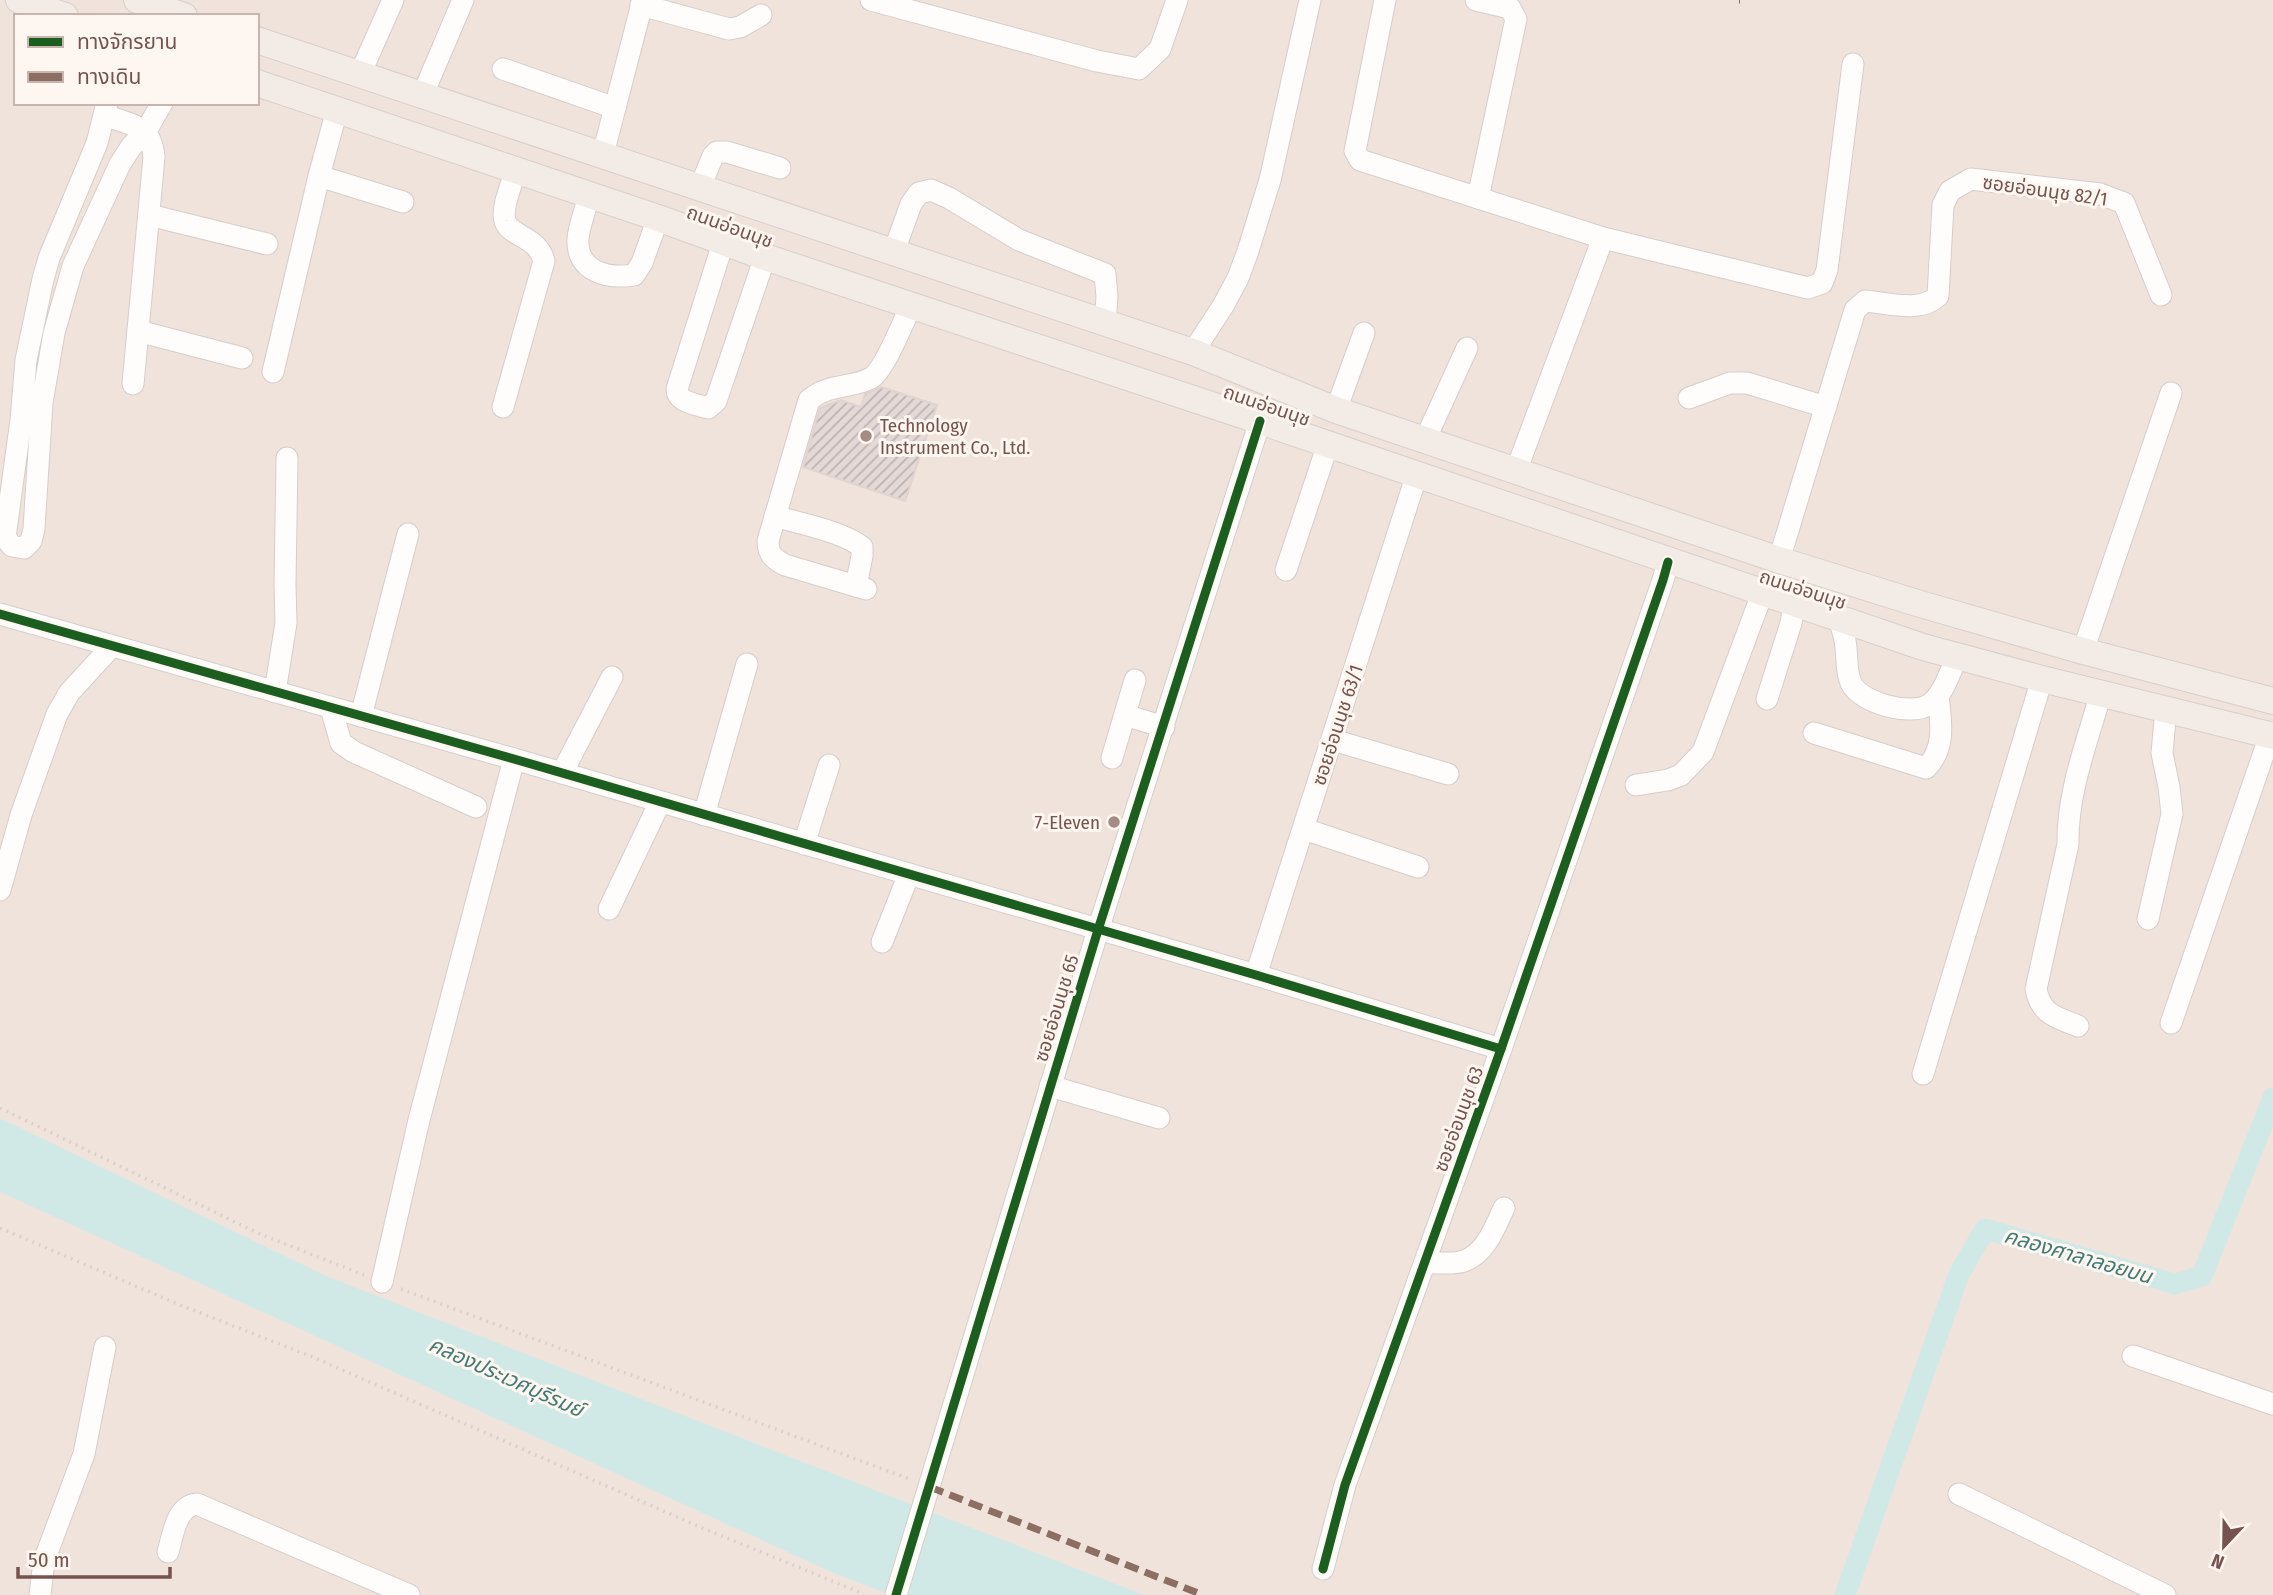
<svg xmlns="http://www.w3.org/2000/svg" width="2273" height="1595" viewBox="0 0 2273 1595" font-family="'Fira Sans Condensed','Noto Sans Thai',sans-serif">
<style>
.residential{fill:#f0e3dc;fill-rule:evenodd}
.water{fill:#d0e9e6}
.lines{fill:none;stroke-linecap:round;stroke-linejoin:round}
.canal{stroke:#d0e9e6;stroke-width:21}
.building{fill:url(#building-hatch);stroke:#e1d4d0;stroke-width:2}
.minor-casing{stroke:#d6cdca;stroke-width:23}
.major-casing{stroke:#d9cecb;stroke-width:28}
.path{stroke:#dad0cf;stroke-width:3.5;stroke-dasharray:2 5;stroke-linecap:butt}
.minor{stroke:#fefdfc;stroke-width:21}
.major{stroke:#f2ebe6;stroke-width:26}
.quiet{stroke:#8d6e63;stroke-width:7;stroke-dasharray:14 7;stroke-linecap:butt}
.cycleway-casing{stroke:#fef6f1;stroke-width:13}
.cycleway{stroke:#1b5e20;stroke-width:9}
.poi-dot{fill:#a48b86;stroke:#fef6f1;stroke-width:2.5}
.labels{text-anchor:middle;stroke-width:6;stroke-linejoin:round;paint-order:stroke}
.street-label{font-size:19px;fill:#76534e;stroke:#fef6f1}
.poi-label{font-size:19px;fill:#76534e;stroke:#fef6f1;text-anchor:start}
.water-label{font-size:21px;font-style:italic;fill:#427a76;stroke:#fef6f1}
</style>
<defs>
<pattern id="building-hatch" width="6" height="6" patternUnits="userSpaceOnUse" patternTransform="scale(1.75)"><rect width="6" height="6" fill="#e4d9d6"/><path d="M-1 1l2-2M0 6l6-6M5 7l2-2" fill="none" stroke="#bdb3b0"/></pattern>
</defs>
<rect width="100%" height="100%" fill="#f8f2ee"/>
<path class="residential" d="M0,0H2273V1595H0ZM16,16H257V103H16Z"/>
<path class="water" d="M0,1118L326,1276L1144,1595H891L836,1574L0,1192Z"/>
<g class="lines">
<path class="canal" d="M1845,1595L1959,1274L1985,1229L2175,1284L2202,1276L2273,1098"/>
</g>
<path class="building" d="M881,387L937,405L905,501L803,467L820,408L841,400L861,407L865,394Z"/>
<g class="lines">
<defs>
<g id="minor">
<path d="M871,0L1097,61L1139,69L1160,49L1177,0"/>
<path d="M1385,0L1355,151L1360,160L1603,238"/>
<path d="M1476,0L1510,8L1516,19L1478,198"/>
<path d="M641,5L729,29L740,27L761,15"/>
<path d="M503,69L615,108"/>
<path d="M360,74L393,0"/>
<path d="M423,94L463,0"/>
<path d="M107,103L97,143L49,258L43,279L26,360L21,420L5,537L12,546L24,548L31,541L34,529L42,403L54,333L73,266L120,164L131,147L146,131L162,103"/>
<path d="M105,115C132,126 151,124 154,157L133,384"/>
<path d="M603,154L643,0"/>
<path d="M319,176L403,202"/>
<path d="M700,187L713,156L717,152H727L780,168"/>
<path d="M589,195C586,209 579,225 578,239C576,272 608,279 634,275L642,263L658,218"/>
<path d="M149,215L267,244"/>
<path d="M723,243L677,389C677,403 697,404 708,408L716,401L765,257"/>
<path d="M893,254L911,204L919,193L931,190L949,198L1019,240L1105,274L1107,297L1105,323"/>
<path d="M138,331L242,358"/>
<path d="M1193,352L1223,306L1238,278L1248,251L1270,180L1310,0"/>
<path d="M273,372L319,176L337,110"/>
<path d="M1689,398L1730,383H1747L1826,407"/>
<path d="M503,407L544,261C538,236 510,237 505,221C501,207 512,184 516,170"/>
<path d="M1336,410L1364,333"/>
<path d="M1425,440L1467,348"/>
<path d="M1516,471L1603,238L1808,288L1822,283L1827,270L1853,64"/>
<path d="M775,516C800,524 842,531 862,547V556L856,586"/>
<path d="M1779,560L1855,310L1865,301C1889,303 1920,313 1938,296L1943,205L1950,191L1971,179L2100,194L2124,203L2161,295"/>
<path d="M1286,570L1328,444"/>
<path d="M866,589L785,565C774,559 768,555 768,541L809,400C829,383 850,389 871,378C884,371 903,322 911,306"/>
<path d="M0,614L514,759L1256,975L1501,1049"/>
<path d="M1839,619C1841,626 1844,633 1845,641C1848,655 1845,669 1851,683C1860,703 1912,717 1930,704C1944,694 1950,671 1957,657"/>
<path d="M2083,651L2171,393"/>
<path d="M275,692L286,623L285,584L287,458"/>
<path d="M1767,699L1791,623L1794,605"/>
<path d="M331,708L341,743L354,752L476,807"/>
<path d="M1125,715L1164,727"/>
<path d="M361,716L408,534"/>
<path d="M1814,733L1926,768C1946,748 1941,722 1938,696"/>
<path d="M1333,740L1448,774"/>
<path d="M1112,758L1135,680"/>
<path d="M562,773L612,677"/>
<path d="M1636,785L1668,780L1681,775L1703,752L1762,594"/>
<path d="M704,815L747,664"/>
<path d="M1304,829L1418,867"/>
<path d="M804,844L829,765"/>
<path d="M0,890L21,815L57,714L69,693L112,646"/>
<path d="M609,909L660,802"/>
<path d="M2148,919L2172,814L2169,787L2162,753L2166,709"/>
<path d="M882,942L909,874"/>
<path d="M1256,975L1417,474"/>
<path d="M2171,1023L2270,735"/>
<path d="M2078,1026C2056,1017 2041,1015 2036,989L2068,844C2067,793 2087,742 2101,693"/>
<path d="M1923,1074L2042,679"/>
<path d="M1050,1086L1159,1118"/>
<path d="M1425,1263C1436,1262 1454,1265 1464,1261C1486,1253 1495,1227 1504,1208"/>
<path d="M382,1282L419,1120L514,759"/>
<path d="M2133,1356L2273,1404"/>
<path d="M1959,1494L2165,1595"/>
<path d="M168,1552C173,1535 176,1506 197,1504L409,1595"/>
<path d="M1323,1569L1345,1485L1501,1049L1663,580L1668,562"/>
<path d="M40,1595L44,1561L84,1454L105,1347"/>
<path d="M896,1595L1098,930L1260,421"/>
</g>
<g id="major">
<path d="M19,0L65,16"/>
<path d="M137,0L184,16"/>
<path d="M257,40L1193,352L1336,410L1779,560L1917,603L2083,651L2273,701"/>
<path d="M257,83L658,218L765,257L1260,421L1923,647L2042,679L2273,736"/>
</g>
</defs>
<use href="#minor" class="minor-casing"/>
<use href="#major" class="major-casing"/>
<g class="path">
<path d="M0,1108L260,1234L364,1275"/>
<path d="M0,1228L175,1303L315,1358L700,1527L864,1594"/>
<path d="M401,1289L912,1480"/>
</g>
<use href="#minor" class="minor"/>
<use href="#major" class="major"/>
<g class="quiet">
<path d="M1739,0H1740"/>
<path d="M930,1487L1203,1595"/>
</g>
<defs>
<g id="cycleway">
<path d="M0,614L514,759L1256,975L1501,1049"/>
<path d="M1323,1569L1345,1485L1501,1049L1663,580L1668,562"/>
<path d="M896,1595L1098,930L1260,421"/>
</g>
</defs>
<use href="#cycleway" class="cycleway-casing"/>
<use href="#cycleway" class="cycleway"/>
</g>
<g class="poi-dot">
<circle cx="866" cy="436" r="7"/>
<circle cx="1114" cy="822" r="7"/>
</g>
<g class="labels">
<g class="street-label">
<text transform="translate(2045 190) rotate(8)" y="7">ซอยอ่อนนุช 82/1</text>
<text transform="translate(730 226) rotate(20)" y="7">ถนนอ่อนนุช</text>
<text transform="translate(1267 405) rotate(19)" y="7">ถนนอ่อนนุช</text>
<text transform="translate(1803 589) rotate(18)" y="7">ถนนอ่อนนุช</text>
<text transform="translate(1337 725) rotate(-72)" y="7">ซอยอ่อนนุช 63/1</text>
<text transform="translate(1056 1008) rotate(-73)" y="7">ซอยอ่อนนุช 65</text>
<text transform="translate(1458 1119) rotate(-70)" y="7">ซอยอ่อนนุช 63</text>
</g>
<g class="poi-label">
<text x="880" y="432">Technology<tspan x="880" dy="22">Instrument Co., Ltd.</tspan></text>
<text x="1100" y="829" text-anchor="end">7-Eleven</text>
</g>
<g class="water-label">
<text transform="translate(2078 1256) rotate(16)" y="7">คลองศาลาลอยบน</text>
<text transform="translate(506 1377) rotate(24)" y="7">คลองประเวศบุรีรมย์</text>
</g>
</g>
<rect x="14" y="14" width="245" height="91" fill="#fef6f1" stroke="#c8b5b0" stroke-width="2"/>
<rect x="28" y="37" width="35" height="10" fill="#1b5e20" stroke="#c8b5b0" stroke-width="2"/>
<text x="77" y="49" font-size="21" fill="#76534e">ทางจักรยาน</text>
<rect x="28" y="72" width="35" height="10" fill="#8d6e63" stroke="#c8b5b0" stroke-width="2"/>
<text x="77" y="84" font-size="21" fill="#76534e">ทางเดิน</text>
<g transform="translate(2224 1546) rotate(202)" stroke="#fef6f1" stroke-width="5" paint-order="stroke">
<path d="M0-5L12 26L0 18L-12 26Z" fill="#76534e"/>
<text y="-10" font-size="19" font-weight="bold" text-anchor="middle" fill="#76534e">N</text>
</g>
<path d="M18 1567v10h152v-10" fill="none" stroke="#76534e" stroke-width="3.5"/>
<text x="28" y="1567" font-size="21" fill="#76534e" stroke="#fef6f1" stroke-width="5" paint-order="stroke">50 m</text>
</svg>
